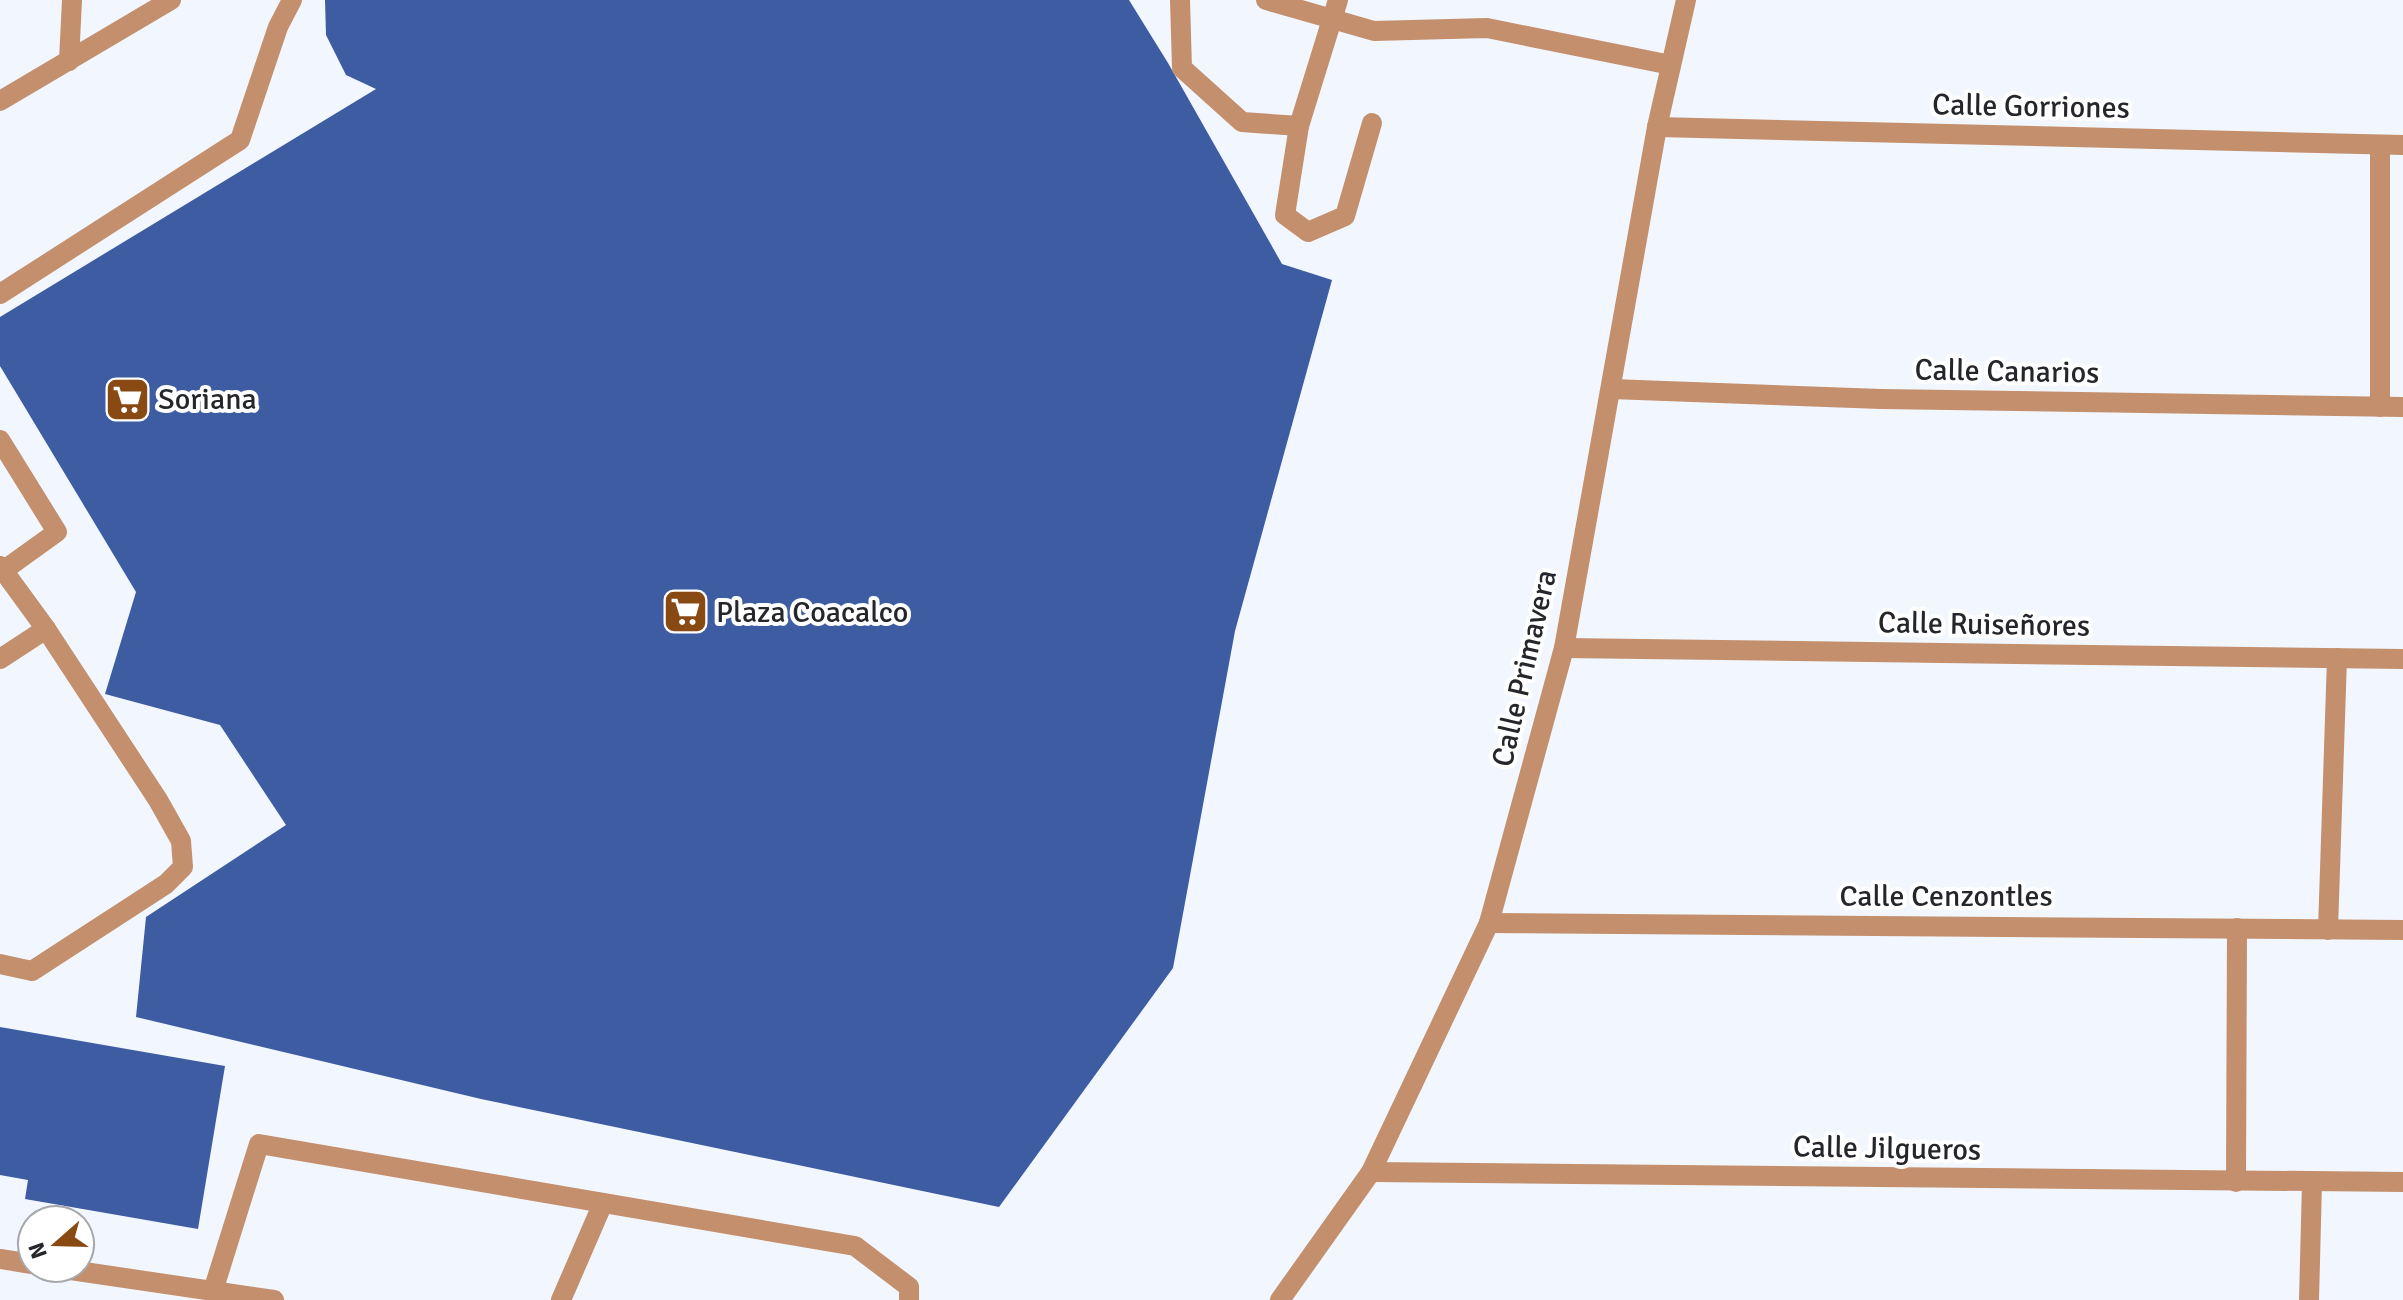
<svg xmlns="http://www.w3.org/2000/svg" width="2403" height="1300" viewBox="0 0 2403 1300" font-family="Signika,sans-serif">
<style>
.building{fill:#3d5ca2}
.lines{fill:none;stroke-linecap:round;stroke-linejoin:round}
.service{stroke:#c38f6c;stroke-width:20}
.pedestrian{stroke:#c38f6c;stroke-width:20}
.minor{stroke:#c38f6c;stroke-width:20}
.tertiary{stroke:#c38f6c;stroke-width:20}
.labels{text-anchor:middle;stroke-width:8;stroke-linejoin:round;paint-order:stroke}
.street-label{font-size:30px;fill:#24262c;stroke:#fff}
.poi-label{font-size:30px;fill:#24262c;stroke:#fff;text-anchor:start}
</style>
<rect width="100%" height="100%" fill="#f2f6ff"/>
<g class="building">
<path d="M325,0H1129L1168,63L1282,264L1332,280L1235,631L1173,968L999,1207L481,1099L136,1017L146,917L286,825L220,725L105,694L136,592L0,366V317L376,89L346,75L326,35Z"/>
<path d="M0,1027L225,1066L198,1229L25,1199L28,1180L0,1175Z"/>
</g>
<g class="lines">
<g class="service">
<path d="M1180,0L1182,68L1242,122L1299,126L1338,0"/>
<path d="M1266,0L1374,31L1487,28L1671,65"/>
<path d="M69,61L72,0"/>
<path d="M0,101L171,0"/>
<path d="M1299,126L1285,215L1308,232L1345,216L1372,123"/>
<path d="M0,294L240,140L278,27L292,0"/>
<path d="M0,440L57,532L0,573"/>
<path d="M0,566L46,629L158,800L181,841L183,867L166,884L32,971L0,964"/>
<path d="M0,659L46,629"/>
<path d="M0,1259L32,1264"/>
<path d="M57,1268L274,1300"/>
<path d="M213,1291L259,1144L855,1246L909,1287V1300"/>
<path d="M561,1300L603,1203"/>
</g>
<g class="pedestrian">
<path d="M2380,145V407"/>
<path d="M2328,930L2337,658"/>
<path d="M2236,1182L2237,928"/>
<path d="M2309,1300L2312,1183"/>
</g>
<g class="minor">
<path d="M1657,127L2403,145"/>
<path d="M1611,389L1881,399L2403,407"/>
<path d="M1564,648L2403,659"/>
<path d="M1489,923L2403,930"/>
<path d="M1371,1172L2403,1182"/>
</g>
<path class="tertiary" d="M1280,1300L1371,1172L1489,923L1564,648L1657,127L1686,0"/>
</g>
<defs>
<symbol id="supermarket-square" viewBox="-11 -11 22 22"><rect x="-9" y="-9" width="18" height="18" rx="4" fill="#894912" stroke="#fff"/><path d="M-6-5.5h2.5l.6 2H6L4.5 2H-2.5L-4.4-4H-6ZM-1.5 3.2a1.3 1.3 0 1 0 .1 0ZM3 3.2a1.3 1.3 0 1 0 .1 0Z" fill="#fff"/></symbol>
</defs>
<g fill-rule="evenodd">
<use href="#supermarket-square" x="102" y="374" width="51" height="51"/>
<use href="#supermarket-square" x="660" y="586" width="51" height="51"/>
</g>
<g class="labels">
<g class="street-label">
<text transform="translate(2031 106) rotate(1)" y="10">Calle Gorriones</text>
<text transform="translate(2007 371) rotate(1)" y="10">Calle Canarios</text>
<text transform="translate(1984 624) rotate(1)" y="10">Calle Ruiseñores</text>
<text transform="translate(1524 668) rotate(-77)" y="10">Calle Primavera</text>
<text x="1946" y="906">Calle Cenzontles</text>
<text transform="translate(1887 1148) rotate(1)" y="10">Calle Jilgueros</text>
</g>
<g class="poi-label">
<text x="158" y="409">Soriana</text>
<text x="716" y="622">Plaza Coacalco</text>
</g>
</g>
<g transform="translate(56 1244) rotate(250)"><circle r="38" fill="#ffffff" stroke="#a7a8ab" stroke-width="2"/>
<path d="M0-6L14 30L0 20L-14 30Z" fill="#894912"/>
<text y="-12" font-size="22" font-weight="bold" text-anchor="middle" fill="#24262c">N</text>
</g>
</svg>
